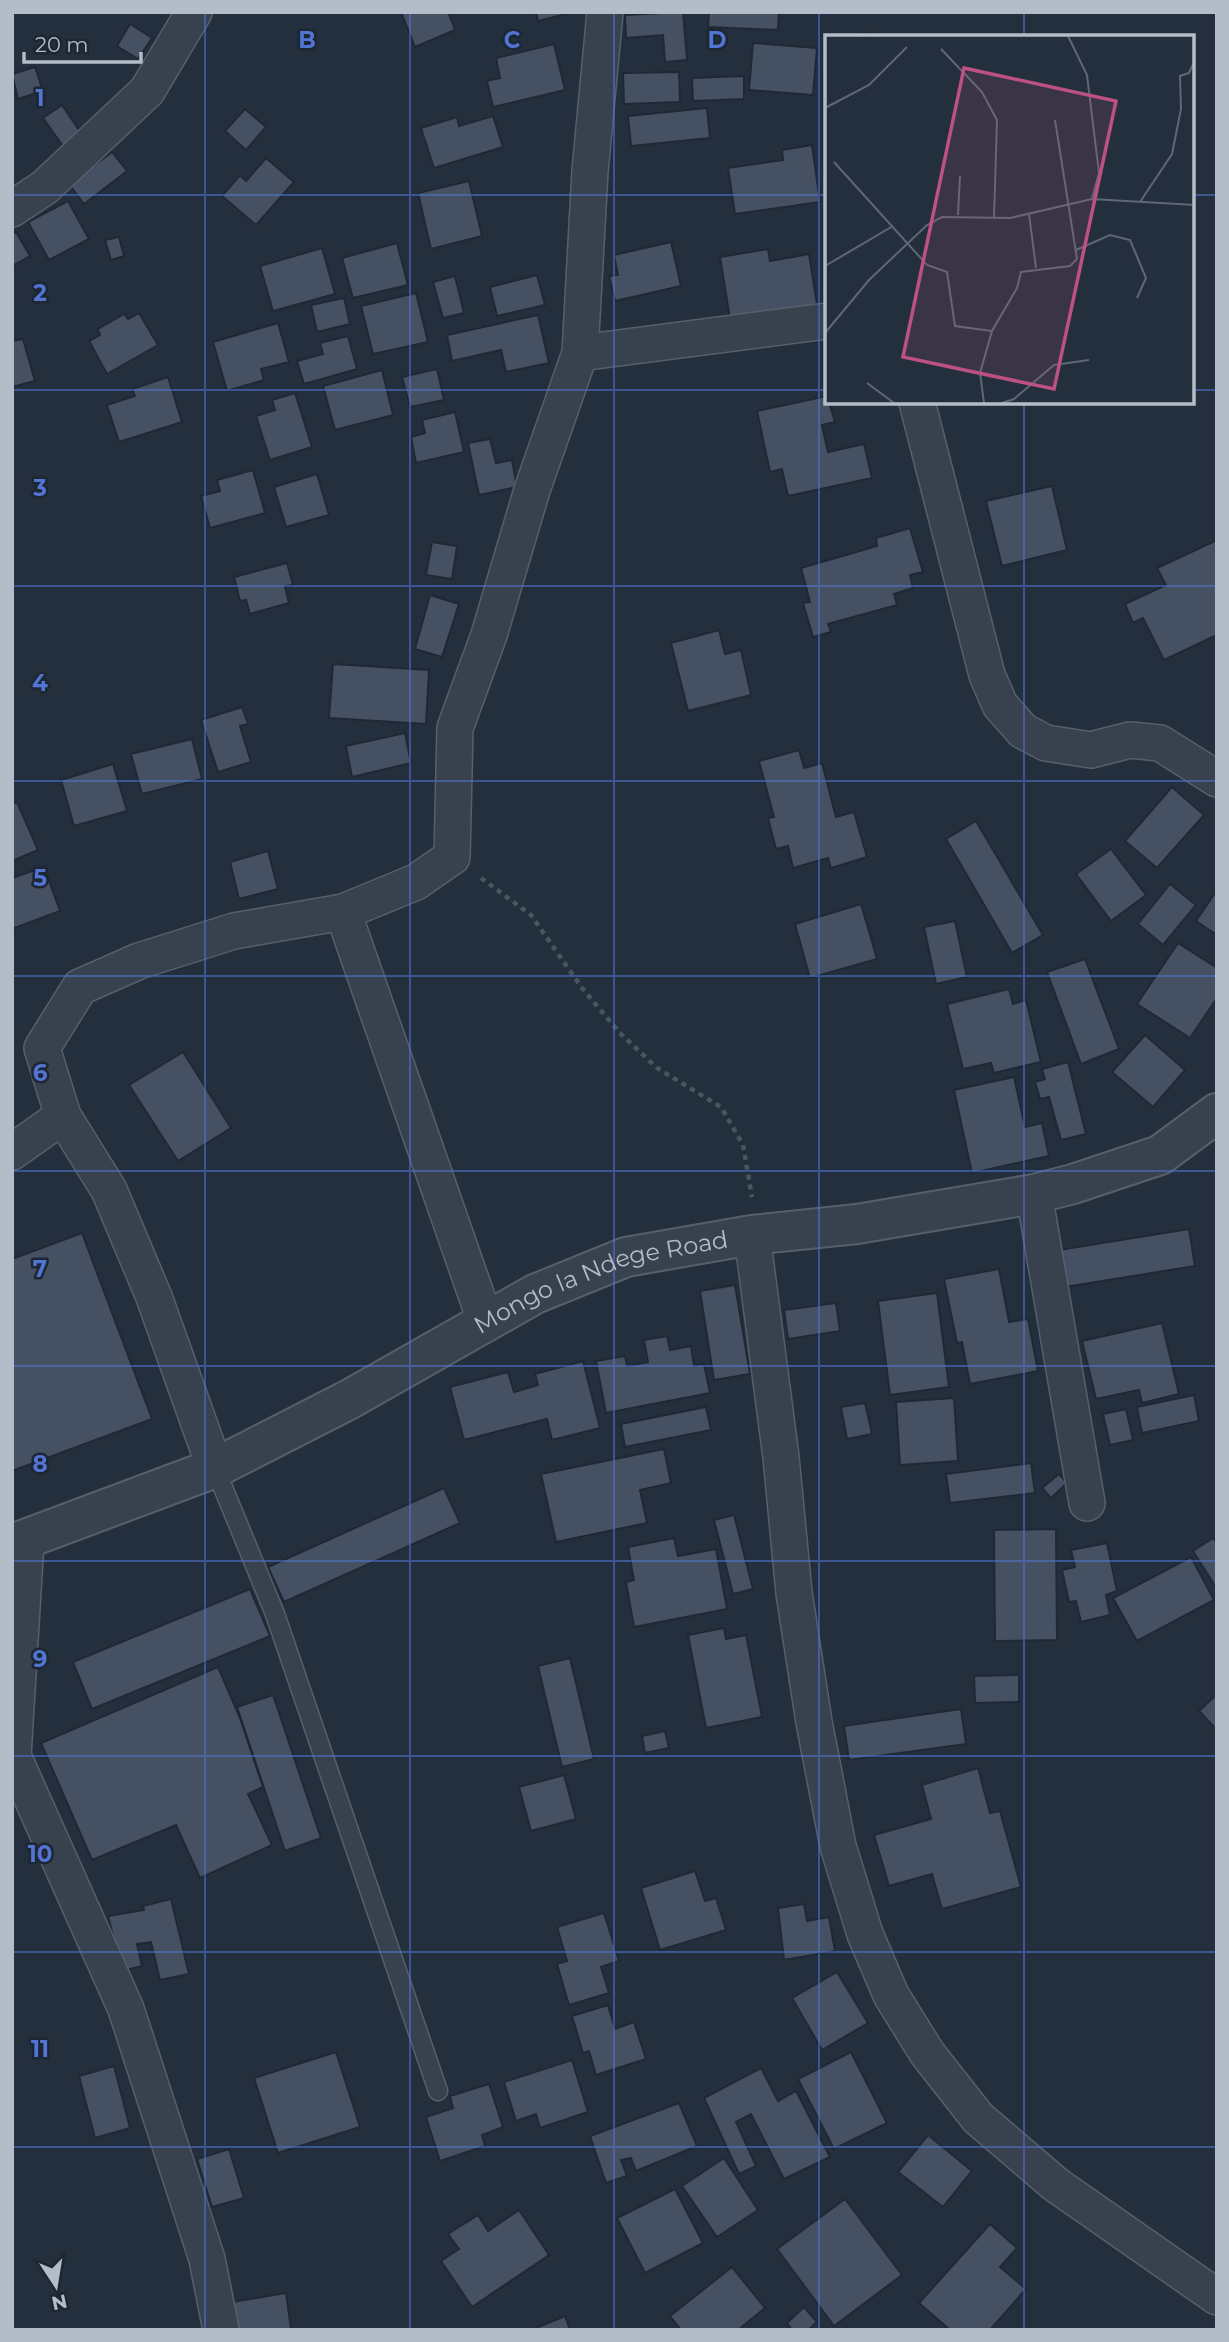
<svg xmlns="http://www.w3.org/2000/svg" width="1229" height="2342" viewBox="0 0 1229 2342" font-family="Montserrat,sans-serif">
<style>
.building{fill:#455162;stroke:#1f2835;stroke-width:2}
.lines{fill:none;stroke-linecap:round;stroke-linejoin:round}
.service-casing{stroke:#565f6c;stroke-width:21}
.minor-casing{stroke:#565f6c;stroke-width:38}
.tertiary-casing{stroke:#565f6c;stroke-width:42}
.path{stroke:#44595c;stroke-width:4.5;stroke-dasharray:5 5;stroke-linecap:butt}
.service{stroke:#38414e;stroke-width:18}
.minor{stroke:#38414e;stroke-width:35}
.tertiary{stroke:#38414e;stroke-width:38}
.grid{fill:none;stroke:#5274d3;stroke-width:2;stroke-opacity:0.55}
.labels{text-anchor:middle;stroke-width:5;stroke-linejoin:round;paint-order:stroke}
.street-label{font-size:24px;fill:#b4bcc9;stroke:#1d2633}
.inset-road{fill:none;stroke:#5e6776;stroke-width:2}
.view{fill:#bd5182;fill-opacity:0.15;stroke:#bd5182;stroke-width:3.5}
.inset-edge{fill:none;stroke:#b4bcc9;stroke-width:3.5}
.grid-label{font-size:23px;text-anchor:middle;font-weight:bold;fill:#5274d3;stroke:#1d2633;stroke-width:5;stroke-linejoin:round;paint-order:stroke}
</style>
<rect width="100%" height="100%" fill="#242f3e"/>
<g class="building">
<path d="M401,12H448L455,30L415,47Z"/>
<path d="M536,12H565L566,14L538,21Z"/>
<path d="M683,12L687,60L665,62L663,35L626,38L625,15Z"/>
<path d="M709,12H779L778,30L708,27Z"/>
<path d="M130,24L152,38L138,59L117,46Z"/>
<path d="M875,32V37H839Z"/>
<path d="M753,43L817,48L813,95L749,90Z"/>
<path d="M554,44L565,90L493,107L487,81L500,78L496,58Z"/>
<path d="M35,67L43,91L18,99L12,74Z"/>
<path d="M679,72L680,102L624,104L623,73Z"/>
<path d="M744,76V99L693,101L692,78Z"/>
<path d="M62,105L83,136L65,149L43,118Z"/>
<path d="M707,108L710,138L631,146L628,116Z"/>
<path d="M245,109L266,127L246,150L225,131Z"/>
<path d="M493,116L503,147L434,168L421,128L457,117L459,126Z"/>
<path d="M812,145L820,202L735,214L728,168L783,160L782,150Z"/>
<path d="M112,152L127,171L84,204L69,184Z"/>
<path d="M266,158L294,182L256,225L222,196L240,175L246,181Z"/>
<path d="M469,181L482,236L431,249L418,193Z"/>
<path d="M68,201L89,239L49,260L28,222Z"/>
<path d="M16,232L30,256L12,266V235Z"/>
<path d="M119,237L124,256L111,260L105,240Z"/>
<path d="M671,242L681,286L615,301L609,276L618,275L614,255Z"/>
<path d="M397,243L408,285L353,298L342,258Z"/>
<path d="M322,248L335,294L273,311L260,266Z"/>
<path d="M768,249L770,261L809,254L818,311L731,325L720,257Z"/>
<path d="M537,275L545,305L497,316L490,287Z"/>
<path d="M455,276L464,313L443,318L433,282Z"/>
<path d="M416,293L428,342L373,354L361,306Z"/>
<path d="M344,298L350,324L317,332L311,305Z"/>
<path d="M139,313L158,345L107,374L89,341L100,335L98,329L124,314L128,319Z"/>
<path d="M538,315L549,363L506,372L501,350L452,361L447,335Z"/>
<path d="M278,323L289,362L261,369L264,380L227,391L213,342Z"/>
<path d="M348,336L357,369L304,384L297,361L323,354L320,343Z"/>
<path d="M23,339L35,381L12,387V341Z"/>
<path d="M437,369L444,400L410,407L402,377Z"/>
<path d="M382,370L393,415L335,430L323,386Z"/>
<path d="M168,377L182,422L119,442L107,405L135,396L132,389Z"/>
<path d="M295,393L312,447L270,460L256,416L275,410L272,400Z"/>
<path d="M827,396L835,422L822,425L828,452L864,444L872,478L788,496L782,469L770,472L757,411Z"/>
<path d="M455,412L464,452L416,463L411,437L425,433L422,420Z"/>
<path d="M490,439L496,463L512,460L517,487L479,495L468,443Z"/>
<path d="M253,470L265,513L210,528L201,496L220,491L217,480Z"/>
<path d="M317,474L329,515L286,527L274,487Z"/>
<path d="M1052,486L1067,550L1002,566L986,501Z"/>
<path d="M910,528L923,572L910,575L913,588L894,594L897,605L828,624L831,632L813,637L803,603L810,602L801,568L877,546L876,538Z"/>
<path d="M1217,540V635L1164,660L1143,618L1133,623L1125,604L1166,585L1157,568Z"/>
<path d="M432,542L457,546L452,579L426,575Z"/>
<path d="M287,563L293,585L285,586L289,603L250,614L246,600L240,601L234,577Z"/>
<path d="M430,595L459,604L442,657L415,649Z"/>
<path d="M719,630L725,654L741,650L751,695L688,711L671,643Z"/>
<path d="M333,664L429,670L426,724L329,718Z"/>
<path d="M242,707L248,724L240,726L251,762L218,772L201,720Z"/>
<path d="M405,733L411,763L352,777L346,746Z"/>
<path d="M192,739L202,779L142,794L131,754Z"/>
<path d="M799,750L804,768L822,763L836,817L854,812L867,857L831,868L828,858L793,868L788,846L776,849L768,818L774,817L759,761Z"/>
<path d="M113,764L127,811L74,826L61,780Z"/>
<path d="M1172,787L1204,815L1157,868L1125,841Z"/>
<path d="M17,802L38,850L12,861V804Z"/>
<path d="M976,821L1043,935L1012,953L946,839Z"/>
<path d="M1111,849L1146,895L1111,921L1076,874Z"/>
<path d="M268,851L278,889L239,899L230,862Z"/>
<path d="M44,867L60,911L12,929V878Z"/>
<path d="M1170,884L1196,905L1163,945L1138,924Z"/>
<path d="M1217,890V935L1196,921Z"/>
<path d="M861,904L877,959L810,978L795,924Z"/>
<path d="M955,921L967,977L936,984L924,927Z"/>
<path d="M1178,943L1217,968V998L1190,1038L1137,1004Z"/>
<path d="M1085,959L1119,1049L1081,1064L1047,972Z"/>
<path d="M1009,989L1013,1004L1026,1000L1041,1062L994,1073L991,1063L963,1069L947,1004Z"/>
<path d="M1145,1035L1185,1070L1153,1107L1112,1072Z"/>
<path d="M183,1052L231,1128L178,1161L129,1085Z"/>
<path d="M1068,1062L1086,1134L1061,1140L1049,1097L1040,1099L1035,1082L1045,1079L1042,1069Z"/>
<path d="M1014,1077L1025,1127L1042,1123L1049,1156L972,1173L954,1090Z"/>
<path d="M1189,1229L1195,1266L1065,1287L1059,1250Z"/>
<path d="M82,1233L152,1419L12,1471V1259Z"/>
<path d="M999,1269L1009,1322L1028,1319L1038,1371L970,1384L962,1342L957,1343L944,1279Z"/>
<path d="M735,1285L750,1374L714,1380L700,1291Z"/>
<path d="M937,1293L949,1387L890,1395L878,1301Z"/>
<path d="M836,1303L840,1331L788,1339L784,1310Z"/>
<path d="M1162,1323L1179,1394L1142,1403L1139,1390L1096,1399L1082,1341Z"/>
<path d="M667,1336L670,1350L691,1346L694,1366L704,1364L710,1393L606,1413L596,1361L625,1356L627,1366L648,1362L644,1340Z"/>
<path d="M583,1361L600,1428L552,1440L547,1419L464,1440L450,1387L508,1372L514,1392L538,1385L535,1374Z"/>
<path d="M1194,1395L1199,1421L1142,1433L1137,1407Z"/>
<path d="M954,1398L958,1461L900,1465L896,1402Z"/>
<path d="M865,1403L872,1434L847,1439L841,1407Z"/>
<path d="M706,1407L711,1430L625,1447L621,1424Z"/>
<path d="M1126,1409L1133,1440L1110,1445L1103,1414Z"/>
<path d="M664,1449L671,1483L640,1490L647,1523L556,1542L541,1474Z"/>
<path d="M1031,1463L1035,1493L950,1503L946,1474Z"/>
<path d="M1059,1474L1067,1483L1051,1498L1042,1488Z"/>
<path d="M444,1488L460,1523L284,1602L268,1567Z"/>
<path d="M734,1515L753,1589L733,1594L714,1520Z"/>
<path d="M1056,1529L1057,1640L995,1641L994,1530Z"/>
<path d="M674,1538L678,1556L716,1549L727,1609L634,1627L626,1582L634,1580L628,1547Z"/>
<path d="M1213,1538L1217,1543V1589L1193,1551Z"/>
<path d="M1107,1543L1117,1591L1106,1595L1110,1615L1081,1622L1076,1601L1069,1602L1062,1570L1075,1567L1071,1550Z"/>
<path d="M1191,1557L1214,1600L1137,1641L1113,1598Z"/>
<path d="M250,1589L270,1636L92,1709L73,1662Z"/>
<path d="M724,1628L726,1639L746,1635L762,1717L706,1728L688,1635Z"/>
<path d="M570,1658L594,1759L562,1767L538,1666Z"/>
<path d="M218,1667L240,1718L263,1787L248,1794L272,1845L200,1878L176,1825L92,1860L41,1743Z"/>
<path d="M1019,1675V1702L975,1703L974,1676Z"/>
<path d="M1217,1694V1730L1199,1711Z"/>
<path d="M273,1695L321,1838L285,1851L237,1707Z"/>
<path d="M961,1709L966,1744L849,1760L844,1726Z"/>
<path d="M665,1731L669,1748L645,1753L642,1736Z"/>
<path d="M978,1768L990,1813L1000,1811L1021,1887L942,1909L932,1874L889,1886L874,1835L931,1819L922,1785Z"/>
<path d="M564,1775L576,1819L531,1831L519,1787Z"/>
<path d="M695,1871L705,1901L716,1898L726,1930L660,1950L641,1888Z"/>
<path d="M171,1899L189,1974L160,1980L151,1942L137,1944L142,1966L122,1971L108,1916L144,1910L143,1906Z"/>
<path d="M804,1904L807,1921L829,1917L835,1951L784,1960L778,1908Z"/>
<path d="M604,1913L619,1961L601,1967L609,1993L569,2005L557,1964L567,1961L557,1927Z"/>
<path d="M837,1972L868,2023L822,2050L792,1998Z"/>
<path d="M608,2005L615,2029L634,2022L646,2059L596,2075L589,2051L583,2053L572,2016Z"/>
<path d="M336,2052L360,2127L278,2153L254,2078Z"/>
<path d="M851,2052L887,2123L834,2149L798,2079Z"/>
<path d="M572,2060L588,2112L540,2128L536,2114L516,2121L504,2082Z"/>
<path d="M114,2066L130,2128L95,2138L79,2076Z"/>
<path d="M761,2068L778,2101L796,2091L830,2157L784,2179L751,2114L736,2122L756,2166L739,2174L704,2098Z"/>
<path d="M489,2084L503,2127L482,2135L485,2146L440,2161L426,2117L453,2108L450,2096Z"/>
<path d="M679,2103L697,2146L636,2171L631,2158L621,2160L627,2176L606,2183L590,2136Z"/>
<path d="M928,2135L972,2171L943,2207L898,2172Z"/>
<path d="M229,2149L244,2198L212,2207L197,2159Z"/>
<path d="M724,2158L758,2210L717,2237L682,2186Z"/>
<path d="M675,2189L703,2243L645,2273L617,2218Z"/>
<path d="M845,2199L902,2275L834,2326L777,2249Z"/>
<path d="M519,2210L549,2255L472,2307L441,2261L459,2249L448,2234L478,2215L488,2231Z"/>
<path d="M990,2224L1017,2248L1000,2267L1026,2289L990,2330H950L919,2303Z"/>
<path d="M732,2267L765,2308L738,2330H681L670,2316Z"/>
<path d="M286,2293L291,2329L231,2330L227,2303Z"/>
<path d="M804,2307L817,2322L808,2330H792L787,2323Z"/>
<path d="M565,2316L570,2330H531Z"/>
</g>
<g class="lines">
<defs>
<path id="service" d="M215,1468L275,1614L438,2091"/>
<g id="minor">
<path d="M12,209L45,187L147,91L194,12"/>
<path d="M580,353L827,321"/>
<path d="M917,402L987,675L1000,705L1023,731L1046,743L1091,750L1130,740L1160,743L1217,779"/>
<path d="M343,912L486,1323"/>
<path d="M12,1152L63,1116"/>
<path d="M1034,1194L1087,1503"/>
<path d="M752,1235L781,1457L794,1593L814,1722L838,1846L865,1934L891,1995L927,2053L978,2118L1055,2184L1217,2297"/>
<path d="M215,1468L154,1297L109,1190L63,1116L42,1048L80,987L139,961L234,931L343,912L416,882L452,857L455,728L489,635L532,490L580,353L590,171L605,12"/>
<path d="M26,1541L13,1756L126,2009L207,2259L221,2330"/>
</g>
<g id="tertiary">
<path id="s1" d="M12,1544L215,1468L350,1399L535,1294L626,1257L752,1235L857,1224L1034,1194L1073,1184L1160,1155L1217,1113"/>
</g>
</defs>
<use href="#service" class="service-casing"/>
<use href="#minor" class="minor-casing"/>
<use href="#tertiary" class="tertiary-casing"/>
<path class="path" d="M481,878L531,915L582,988L619,1032L657,1068L721,1107L743,1145L752,1197"/>
<use href="#service" class="service"/>
<use href="#minor" class="minor"/>
<use href="#tertiary" class="tertiary"/>
</g>
<path class="grid" d="M205,12V2330M410,12V2330M614,12V2330M819,12V2330M1024,12V37M12,195H827M1192,195H1217M12,390H827M1192,390H1217M1024,402V2330M12,586H1217M12,781H1217M12,976H1217M12,1171H1217M12,1366H1217M12,1561H1217M12,1756H1217M12,1952H1217M12,2147H1217"/>
<g class="labels">
<g class="street-label">
<text dy="8" stroke="none"><textPath href="#s1" startOffset="648">Mongo la Ndege Road</textPath></text>
</g>
</g>
<g transform="translate(825 35)">
<rect width="369" height="369" fill="#242f3e"/>
<path class="inset-road" d="M243,1L262,40L274,138L267,164M116,14L157,57L172,85L169,182M0,73L44,50L82,12M9,127L102,230L122,237L130,291L167,296M315,167L347,119L356,74L355,41L364,38L370,25M204,179L211,233M133,180L135,141M251,215L285,200L305,205L321,243L312,263M0,231L68,191M0,298L44,245L102,190L117,182L185,183L267,164L370,170M42,348L69,368M159,368L155,338L167,296L192,253L196,237L245,231L252,224L230,85M177,368L189,364L229,330L264,325"/>
<path class="view" d="M139,33L291,66L229,354L78,322Z"/>
<rect width="369" height="369" class="inset-edge"/>
</g>
<g class="grid-label">
<text x="307" y="48">B</text>
<text x="512" y="48">C</text>
<text x="717" y="48">D</text>
<text x="40" y="106">1</text>
<text x="40" y="301">2</text>
<text x="40" y="496">3</text>
<text x="40" y="691">4</text>
<text x="40" y="886">5</text>
<text x="40" y="1081">6</text>
<text x="40" y="1277">7</text>
<text x="40" y="1472">8</text>
<text x="40" y="1667">9</text>
<text x="40" y="1862">10</text>
<text x="40" y="2057">11</text>
</g>
<rect width="1229" height="2342" fill="none" stroke="#b4bcc9" stroke-width="28"/>
<g transform="translate(56 2286) rotate(168)" stroke="#1d2633" stroke-width="5" paint-order="stroke">
<path d="M0-5L12 26L0 18L-12 26Z" fill="#b4bcc9"/>
<text y="-10" font-size="19" font-weight="bold" text-anchor="middle" fill="#b4bcc9">N</text>
</g>
<path d="M24 52v10h117v-10" fill="none" stroke="#b4bcc9" stroke-width="3.5"/>
<text x="35" y="52" font-size="21" fill="#b4bcc9" stroke="#1d2633" stroke-width="5" paint-order="stroke">20 m</text>
</svg>
